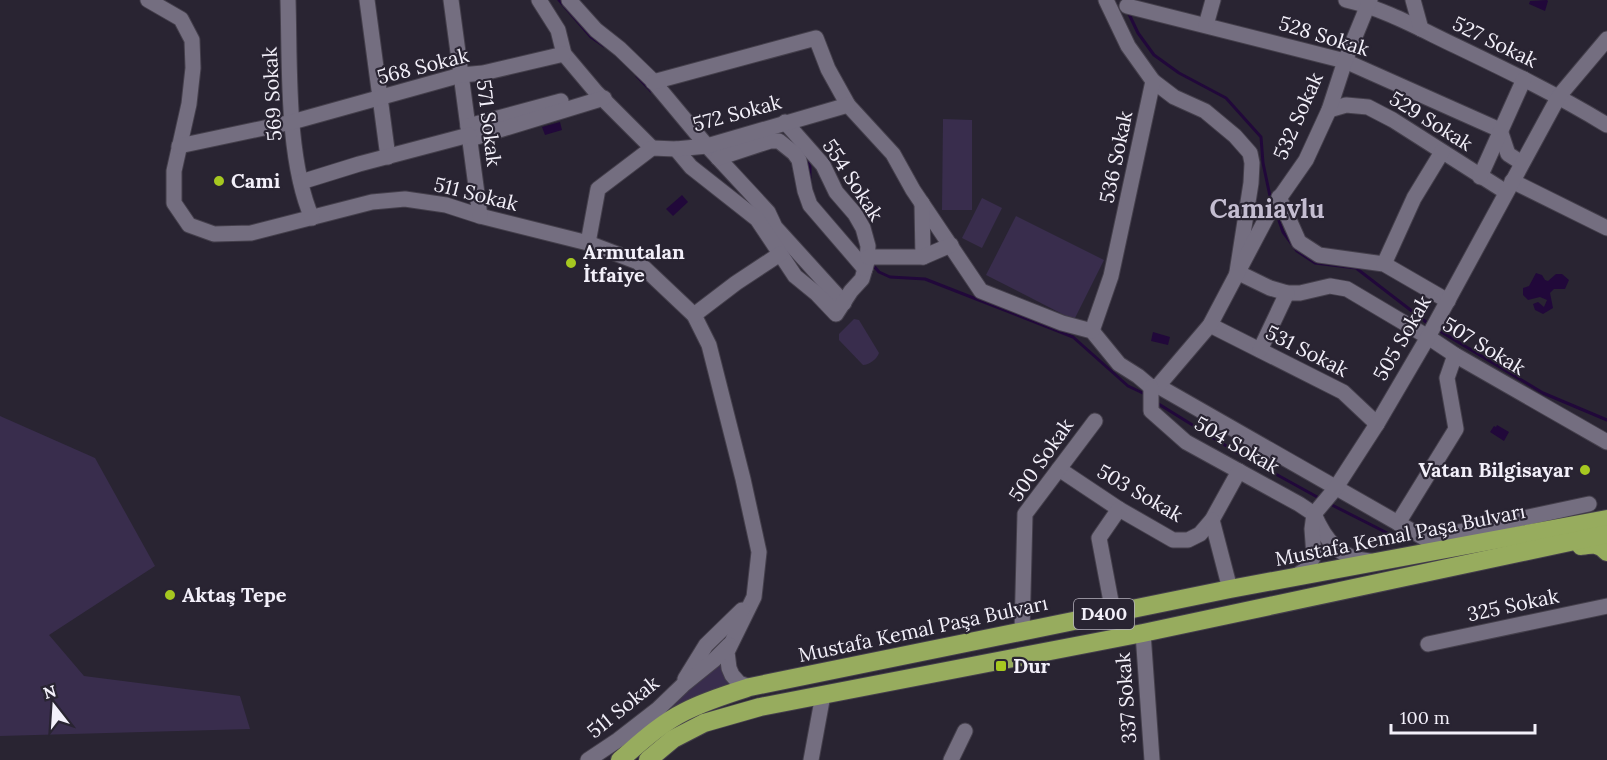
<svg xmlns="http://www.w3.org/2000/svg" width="1607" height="760" viewBox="0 0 1607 760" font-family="Lora,serif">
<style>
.green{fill:#392d4d}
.water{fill:#21083a}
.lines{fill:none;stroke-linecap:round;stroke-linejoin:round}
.stream{stroke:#21083a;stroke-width:3}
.minor-casing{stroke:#443f4b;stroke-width:17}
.highway-casing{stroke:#443f4b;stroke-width:20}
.minor{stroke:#746e80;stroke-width:15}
.highway{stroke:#97ac5e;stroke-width:18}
.poi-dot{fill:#a6c820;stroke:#292432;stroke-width:2}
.labels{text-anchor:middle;stroke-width:4.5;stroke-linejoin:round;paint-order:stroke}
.shield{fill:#292432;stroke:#b6b3be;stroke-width:1.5}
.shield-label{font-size:18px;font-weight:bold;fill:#f3f0fa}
.street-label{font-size:20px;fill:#f3f0fa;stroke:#292432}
.poi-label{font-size:20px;font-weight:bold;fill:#f3f0fa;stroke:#292432;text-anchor:start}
.district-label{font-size:26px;font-weight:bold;fill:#c4bdd1;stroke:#292432}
</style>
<rect width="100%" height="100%" fill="#292432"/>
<g class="green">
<path d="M943,119L972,120V210H942Z"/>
<path d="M982,198L1002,208L982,248L962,238Z"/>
<path d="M1016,216L1104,260L1074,320L986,275Z"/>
<path d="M854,319L859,320L879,353C877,359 869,365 863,365L839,340V334Z"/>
<path d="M0,416L95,458L155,566L49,635L84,676L240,696L250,729L0,736Z"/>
<path d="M723,654L737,685L664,714Z"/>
</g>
<g class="water">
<path d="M1547,0L1548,1L1545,11L1529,4L1530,1Z"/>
<path d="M560,122L562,130L545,135L542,127Z"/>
<path d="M682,195L688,202L673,216L666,209Z"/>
<path d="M1536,273L1542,275L1545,280L1548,281L1556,274H1562L1569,280L1565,289H1554L1550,293L1553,308L1543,314L1535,310L1533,304L1538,302L1544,307L1547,300L1540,297L1528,300L1523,295V288L1529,286Z"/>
<path d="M1153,332L1170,337L1168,345L1151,341Z"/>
<path d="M1497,425L1509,432L1504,441L1490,432L1494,426L1496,427Z"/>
</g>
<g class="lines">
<g class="stream">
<path d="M559,0L591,37L604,46"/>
<path d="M1128,12L1138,33L1154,55L1179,73L1226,98L1261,137L1263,163L1271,201"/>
<path d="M637,76L651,91"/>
<path d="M805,155L810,167V181"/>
<path d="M1276,212L1283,232L1297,251L1315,263L1356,268L1430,325"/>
<path d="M872,264L879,272L890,277L925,279L1073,337L1128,386L1147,395"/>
<path d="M1438,330L1543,393L1607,420"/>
<path d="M1157,403L1236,452L1319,498"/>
<path d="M1330,504L1401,540"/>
</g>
<defs>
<g id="minor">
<path d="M148,0L181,19L192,40L193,68L189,104L174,171V203L189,225L214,234L251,233L372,202L405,199L446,205L480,216L588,243L638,262L694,315L709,345L743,479L759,552L754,597L727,652L729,668L732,675L739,683L750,687"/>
<path d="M288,0C290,66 286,158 312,218"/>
<path d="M367,0L388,157"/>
<path d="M451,0L480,216"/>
<path d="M539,0L558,30L564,54L596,92L652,148"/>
<path d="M569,0L596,30L620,49L652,80L707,146L768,212L775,227L844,303"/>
<path d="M1346,0C1385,9 1420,29 1456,46C1508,71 1558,95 1607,125"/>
<path d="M1413,0L1421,29"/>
<path d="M1127,6L1345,61L1500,130L1508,154L1522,163"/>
<path d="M1206,25L1213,0"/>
<path d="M1153,81L1174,97L1205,111L1235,136L1250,153L1252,163L1251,183L1237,272L1270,288L1287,293H1300L1330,286L1347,289L1428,337L1455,355L1607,442"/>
<path d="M653,82L816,38L828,69L848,105L893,154L913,190L981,291L1062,323L1092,331L1119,364L1138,376L1151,387"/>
<path d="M1329,110L1346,105L1368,107L1393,120L1506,192"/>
<path d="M468,126L561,101"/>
<path d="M470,139L604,98"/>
<path d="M179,146L292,122L461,75L483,73L564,54"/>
<path d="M676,149L691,167L757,219L795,276L817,294L836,314L851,291L862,279L867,262L868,246L863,228L855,214L836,192L823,165L785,122"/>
<path d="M718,158L770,141H779L794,153L799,160L805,191L810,205L865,269"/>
<path d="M1480,177L1524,79"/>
<path d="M1512,181L1607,228"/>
<path d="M301,182L359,164L469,135"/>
<path d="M1279,197L1299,242L1319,255L1384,264L1448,301"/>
<path d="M922,203L923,257"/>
<path d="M588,243L598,189L652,148L676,149L707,146L848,105"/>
<path d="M868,257H923L951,245"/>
<path d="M1384,264L1414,198L1442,152"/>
<path d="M694,315L736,283L780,254"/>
<path d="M1210,325L1343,392L1377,424"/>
<path d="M1092,331L1111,276L1153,81L1128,46L1106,0"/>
<path d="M1260,350L1287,293"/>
<path d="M1158,386L1426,539L1589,504"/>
<path d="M1151,387L1158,386L1210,325L1269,213L1306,160L1329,110L1345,61L1370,0"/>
<path d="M1151,387V411L1186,442L1299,504L1314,514"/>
<path d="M1059,469L1119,509L1173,540H1188L1200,534L1212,520L1239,471"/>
<path d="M1314,514C1325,540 1340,559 1370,561"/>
<path d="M1212,520L1230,589"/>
<path d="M1398,523L1456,429L1447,378L1455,355"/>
<path d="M1294,577L1305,570L1314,556L1312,529L1314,514L1335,489L1377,424L1428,337L1559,96L1607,39"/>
<path d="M1113,612L1099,538L1119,509"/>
<path d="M1022,633L1025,514L1095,421"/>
<path d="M1143,633L1152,760"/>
<path d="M1428,644L1607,606"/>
<path d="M685,679L706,645L742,610"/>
<path d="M588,760L618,740L658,709L683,685L714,660L729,645"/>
<path d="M811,760L823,695"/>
<path d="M951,760L965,731"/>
</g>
<g id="highway">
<path d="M1581,546C1592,544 1599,543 1607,552"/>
<path d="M620,760C640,743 660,724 684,712C705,701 728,694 750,687L1230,589L1607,519"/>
<path d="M648,760L673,739L704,723L760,707L1143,633L1607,534"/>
</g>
</defs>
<use href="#minor" class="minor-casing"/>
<use href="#highway" class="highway-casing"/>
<use href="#minor" class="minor"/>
<use href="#highway" class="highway"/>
</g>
<g class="poi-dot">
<circle cx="219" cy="181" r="6"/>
<circle cx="571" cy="263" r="6"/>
<circle cx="1585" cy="470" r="6"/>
<circle cx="170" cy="595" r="6"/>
<rect x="995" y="660" width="12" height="12" rx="3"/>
</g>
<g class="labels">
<rect class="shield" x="1074" y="599" width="60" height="30" rx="4.5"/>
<g class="shield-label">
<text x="1104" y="620">D400</text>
</g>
<g class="street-label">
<text transform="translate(1324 36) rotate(17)" y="7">528 Sokak</text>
<text transform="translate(1495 42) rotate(26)" y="7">527 Sokak</text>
<text transform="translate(423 66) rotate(-14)" y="7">568 Sokak</text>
<text transform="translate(272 94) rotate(-93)" y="7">569 Sokak</text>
<text transform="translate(737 113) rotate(-15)" y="7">572 Sokak</text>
<text transform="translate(1298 116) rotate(-66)" y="7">532 Sokak</text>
<text transform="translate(1431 121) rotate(32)" y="7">529 Sokak</text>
<text transform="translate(489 123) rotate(83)" y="7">571 Sokak</text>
<text transform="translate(1116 157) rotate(-78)" y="7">536 Sokak</text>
<text transform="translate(853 180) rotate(57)" y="7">554 Sokak</text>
<text transform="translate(476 194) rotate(14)" y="7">511 Sokak</text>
<text transform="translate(1402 338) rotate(-60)" y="7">505 Sokak</text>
<text transform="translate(1484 346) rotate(31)" y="7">507 Sokak</text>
<text transform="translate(1307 351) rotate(27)" y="7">531 Sokak</text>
<text transform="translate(1237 445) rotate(30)" y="7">504 Sokak</text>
<text transform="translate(1041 460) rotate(-55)" y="7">500 Sokak</text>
<text transform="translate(1140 493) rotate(30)" y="7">503 Sokak</text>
<text transform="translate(1400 535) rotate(-11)" y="7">Mustafa Kemal Paşa Bulvarı</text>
<text transform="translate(1513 605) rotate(-12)" y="7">325 Sokak</text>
<text transform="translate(923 629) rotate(-12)" y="7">Mustafa Kemal Paşa Bulvarı</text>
<text transform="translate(1126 698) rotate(-94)" y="7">337 Sokak</text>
<text transform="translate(623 707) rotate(-39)" y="7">511 Sokak</text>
</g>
<g class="poi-label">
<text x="231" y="188">Cami</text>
<text x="583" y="259">Armutalan<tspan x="583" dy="23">İtfaiye</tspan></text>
<text x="1573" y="477" text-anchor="end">Vatan Bilgisayar</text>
<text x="182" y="602">Aktaş Tepe</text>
<text x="1013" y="673">Dur</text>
</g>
<g class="district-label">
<text x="1267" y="218">Camiavlu</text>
</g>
</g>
<g transform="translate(54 706) rotate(343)" stroke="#292432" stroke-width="4.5" paint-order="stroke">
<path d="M0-4.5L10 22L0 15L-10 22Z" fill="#f3f0fa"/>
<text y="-9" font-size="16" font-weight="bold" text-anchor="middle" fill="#f3f0fa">N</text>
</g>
<path d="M1391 724v9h144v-9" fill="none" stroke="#f3f0fa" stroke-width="3"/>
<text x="1400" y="724" font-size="18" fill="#f3f0fa" stroke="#292432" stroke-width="4.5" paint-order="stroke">100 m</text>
</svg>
